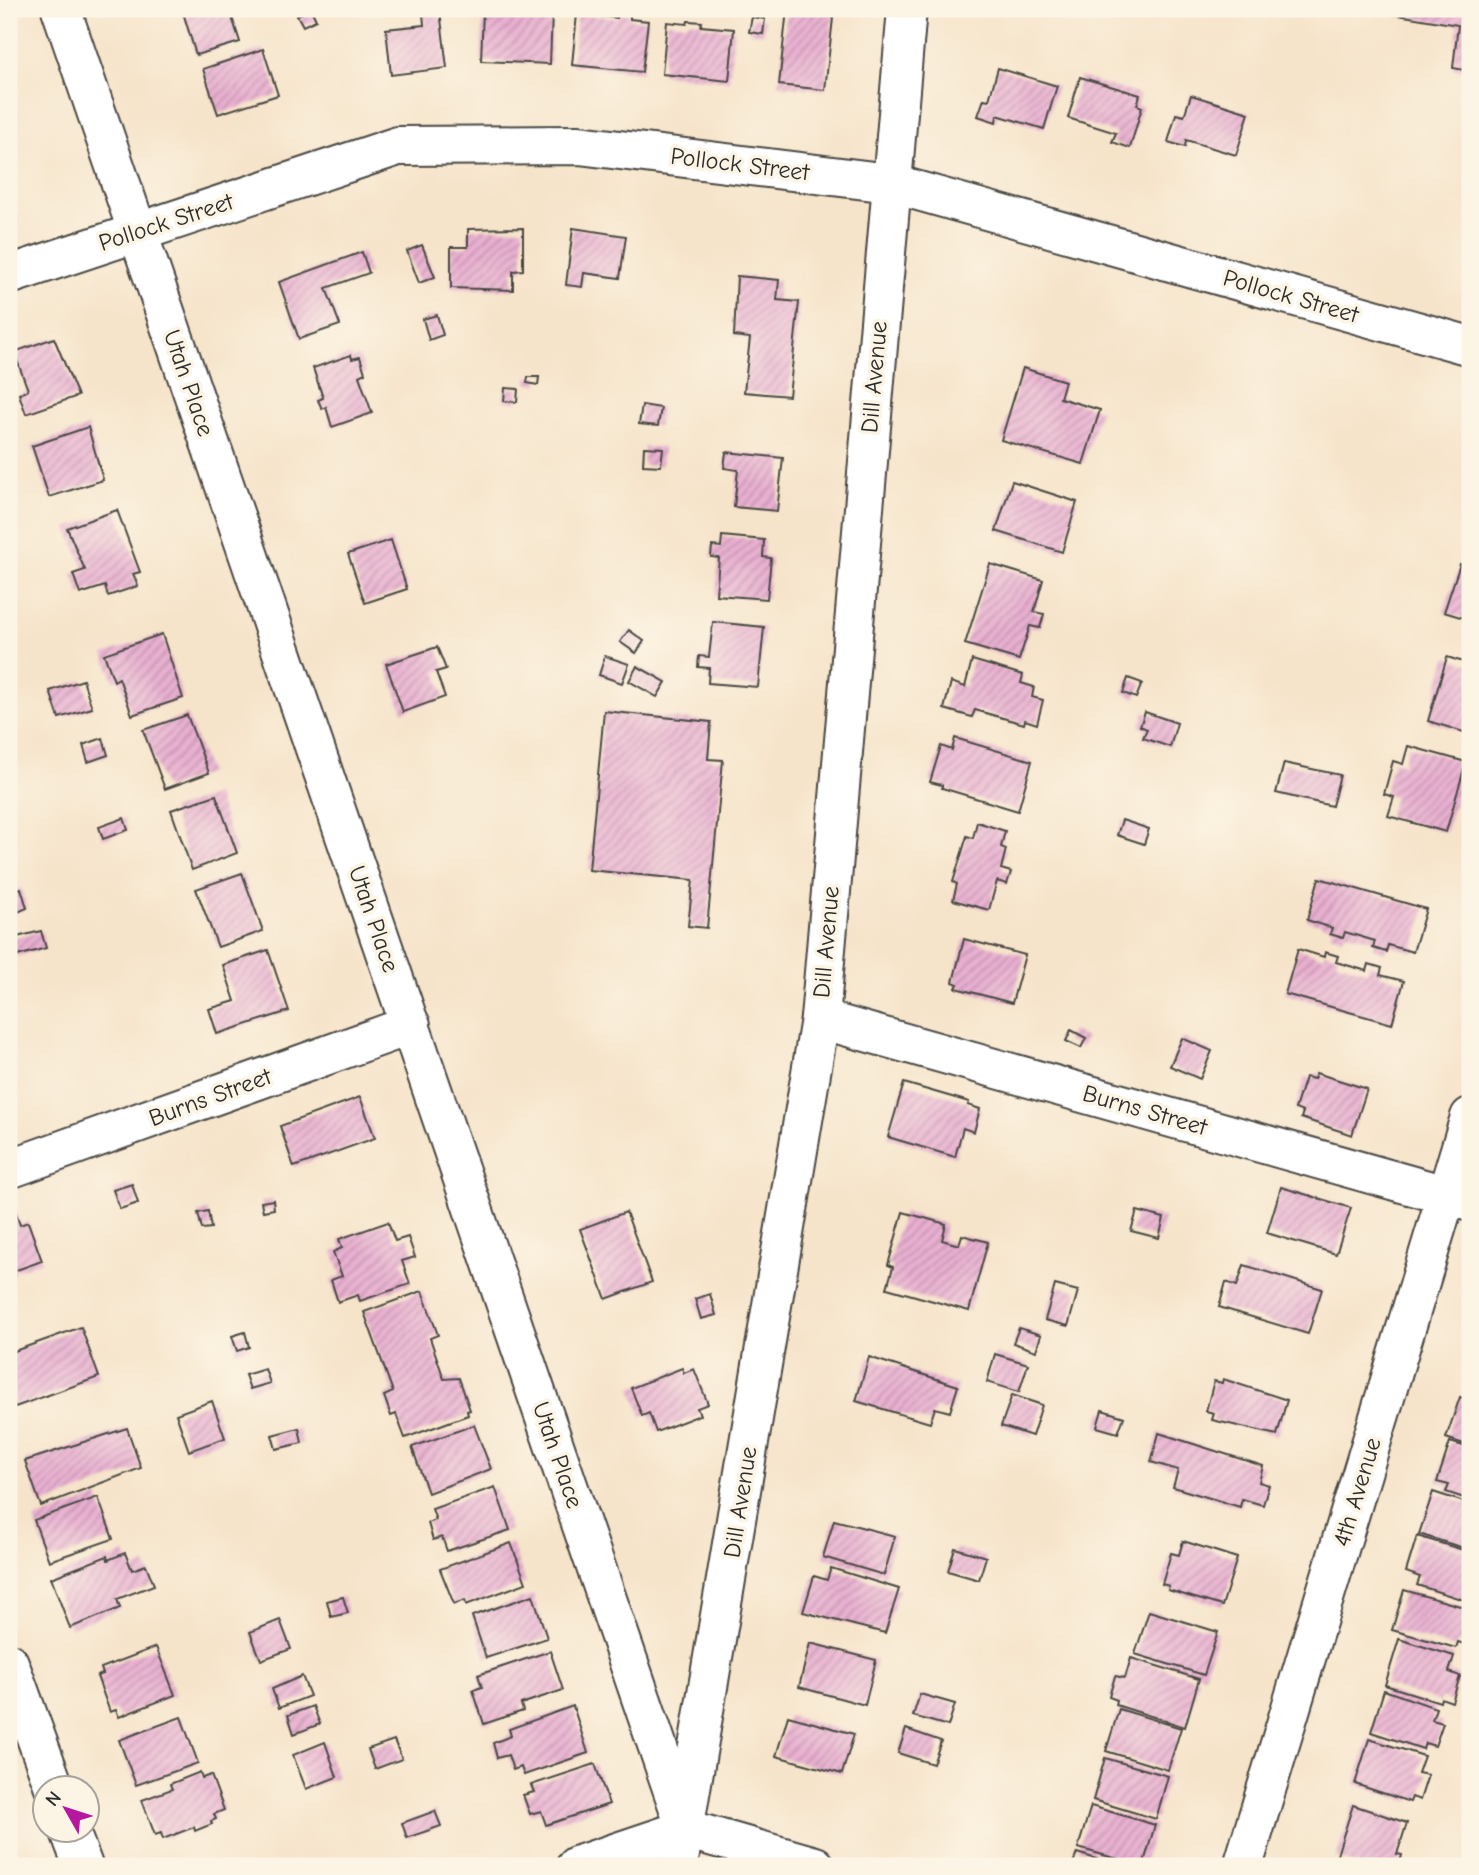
<svg xmlns="http://www.w3.org/2000/svg" width="1479" height="1875" viewBox="0 0 1479 1875" font-family="'Comic Neue',sans-serif">
<style>
.building{fill:url(#building-hatch)}
.lines{fill:none;stroke-linecap:round;stroke-linejoin:round}
.street-casing{stroke:#494743;stroke-width:42}
.secondary-casing{stroke:#494743;stroke-width:42}
.street{stroke:#fff;stroke-width:38}
.secondary{stroke:#fff;stroke-width:38}
.labels{text-anchor:middle;stroke-width:7;stroke-linejoin:round;paint-order:stroke}
.street-label{font-size:24px;fill:#2b2b2b;stroke:#fcf5e5}
</style>
<defs>
<pattern id="building-hatch" width="6" height="6" patternUnits="userSpaceOnUse" patternTransform="scale(1.75)"><rect width="6" height="6" fill="#e9b0d1"/><path d="M-1 1l2-2M0 6l6-6M5 7l2-2" fill="none" stroke="#bd8faa"/></pattern>
</defs>
<rect width="100%" height="100%" fill="#fcf5e5"/>
<filter id="ink" filterUnits="userSpaceOnUse"><feTurbulence type="fractalNoise" baseFrequency=".0143" numOctaves="2"/><feDisplacementMap in="SourceGraphic" scale="14" xChannelSelector="R" yChannelSelector="G"/><feConvolveMatrix kernelMatrix="1 2 1 2 8 2 1 2 1" color-interpolation-filters="sRGB"/></filter>
<filter id="wash" filterUnits="userSpaceOnUse"><feTurbulence type="fractalNoise" baseFrequency=".00686" numOctaves="4" result="noise"/><feDisplacementMap in="SourceGraphic" scale="28" xChannelSelector="R" yChannelSelector="G"/><feGaussianBlur stdDeviation="1.57" result="paint"/><feColorMatrix in="noise" values="0 0 0 0 0 0 0 0 0 0 0 0 0 0 0 0 0 1.4 0 .05"/><feComposite in="paint" operator="in"/></filter>
<g filter="url(#wash)">
<rect width="100%" height="100%" fill="#f6e4ca"/>
<g id="blocks">
<g class="building">
<path d="M182,9H244L231,14L240,42L196,55Z"/>
<path d="M311,9L316,20L303,26L297,15Z"/>
<path d="M503,9L552,13L550,64L481,61L483,10Z"/>
<path d="M787,9H834L825,90L779,85Z"/>
<path d="M1362,9H1470V71L1453,68L1458,25Z"/>
<path d="M440,11L447,68L391,75L386,29L424,25L423,13Z"/>
<path d="M618,12L630,14V19L648,21L642,72L572,65L577,14L617,18Z"/>
<path d="M752,17L765,19L763,34L749,32Z"/>
<path d="M688,21L702,22L701,26L734,29L729,81L662,74L667,22L687,24Z"/>
<path d="M263,49L278,95L218,114L203,69Z"/>
<path d="M998,68L1057,86L1044,129L997,115L996,122L978,116L984,99L989,100Z"/>
<path d="M1080,77L1140,95L1137,105L1142,107L1130,148L1112,142L1116,133L1068,118Z"/>
<path d="M1191,95L1249,113L1236,155L1186,140L1185,147L1168,142L1176,114L1184,116Z"/>
<path d="M523,228V270L513,271V290L451,288V247H468V229Z"/>
<path d="M573,228L626,236L620,278L584,273L582,287L566,285Z"/>
<path d="M422,245L435,277L419,283L407,251Z"/>
<path d="M362,252L369,273L326,288L340,325L299,339L279,282Z"/>
<path d="M737,276L779,280L777,300L799,302L789,396L744,392L750,338L734,336Z"/>
<path d="M437,315L443,335L429,340L423,319Z"/>
<path d="M54,338L78,396L26,414L19,394L28,390L14,352Z"/>
<path d="M351,355L352,359L360,357L365,373L359,376L372,413L332,427L326,407L322,409L318,400L323,398L313,368Z"/>
<path d="M1023,368L1065,381L1060,398L1100,410L1083,464L1001,440Z"/>
<path d="M528,377H539L538,385L527,383Z"/>
<path d="M505,388L518,389L517,402L504,401Z"/>
<path d="M642,405L661,408L658,426L639,424Z"/>
<path d="M88,427L103,480L49,497L32,446Z"/>
<path d="M644,447L663,448L661,466L643,465Z"/>
<path d="M726,452L783,458L777,511L734,507L738,470L724,468Z"/>
<path d="M1012,481L1077,502L1062,552L996,531Z"/>
<path d="M117,510L140,572L133,574L138,586L108,596L105,586L80,594L73,574L85,570L67,528Z"/>
<path d="M722,536L764,540L763,557L771,558L767,599L716,595L719,558L711,557L712,546L721,547Z"/>
<path d="M391,540L407,589L365,603L348,554Z"/>
<path d="M990,564L1043,580L1034,612L1044,614L1040,628L1030,626L1019,660L965,644Z"/>
<path d="M1460,564L1470,567V620L1444,612Z"/>
<path d="M713,622L764,627L758,687L708,683L709,668L698,667L699,656L709,657Z"/>
<path d="M629,630L644,641L636,653L620,642Z"/>
<path d="M162,634L183,698L132,715L119,678L114,681L104,654Z"/>
<path d="M437,647L446,669L436,672L445,697L403,712L386,664Z"/>
<path d="M605,656L629,664L622,683L599,675Z"/>
<path d="M1447,657L1470,664V734L1428,721Z"/>
<path d="M972,660L1023,675L1021,683L1034,687L1032,697L1043,700L1037,724L1025,720L1024,724L975,710L972,717L944,709L951,682L965,687Z"/>
<path d="M637,666L666,682L657,697L629,681Z"/>
<path d="M1128,678L1142,683L1136,698L1123,693Z"/>
<path d="M83,680L92,708L59,718L50,691Z"/>
<path d="M604,711L711,722L708,759L723,760L707,928L688,926L693,880L589,870Z"/>
<path d="M1145,712L1177,723L1170,747L1143,738L1147,729L1140,726Z"/>
<path d="M187,715L209,773L165,789L143,730Z"/>
<path d="M103,738L108,755L88,762L83,745Z"/>
<path d="M955,738L1032,761L1018,811L942,788V785L930,782L941,746L952,750Z"/>
<path d="M1408,746L1466,762L1446,832L1388,816L1394,797L1384,794L1393,761L1403,764Z"/>
<path d="M1284,763L1340,775L1332,806L1276,793Z"/>
<path d="M216,795L237,853L192,870L171,810Z"/>
<path d="M124,818L128,830L103,839L99,827Z"/>
<path d="M1122,820L1149,829L1144,844L1117,835Z"/>
<path d="M977,822L1005,831L1001,847L1006,849L1001,869L1011,872L1007,884L997,881L989,910L953,900L957,884L953,882L967,836L973,838Z"/>
<path d="M242,873L263,931L218,947L196,889Z"/>
<path d="M1319,878L1426,909L1413,952L1388,945L1386,952L1373,948L1375,941L1345,932L1343,938L1330,934L1332,928L1307,920Z"/>
<path d="M21,888L27,908L9,916V892Z"/>
<path d="M41,931L46,948L14,957L9,939Z"/>
<path d="M964,939L1025,955L1012,1003L956,988L958,984L953,982Z"/>
<path d="M1298,949L1324,957L1325,952L1338,956L1336,962L1367,971L1369,964L1382,968L1380,975L1404,981L1392,1024L1285,994Z"/>
<path d="M268,950L289,1011L217,1034L209,1009L235,1001L223,965Z"/>
<path d="M1071,1030L1086,1038L1081,1048L1066,1041Z"/>
<path d="M1182,1038L1212,1051L1200,1079L1170,1066Z"/>
<path d="M1316,1073L1367,1089L1352,1135L1301,1118L1303,1112L1295,1109L1305,1077L1314,1079Z"/>
<path d="M904,1083L969,1102L968,1105L980,1109L974,1132L963,1128L955,1157L888,1137Z"/>
<path d="M360,1097L375,1138L294,1167L280,1126Z"/>
<path d="M132,1184L138,1203L120,1209L113,1190Z"/>
<path d="M1281,1187L1351,1208L1336,1254L1267,1233Z"/>
<path d="M273,1200L274,1209L263,1211L261,1202Z"/>
<path d="M208,1211L211,1228L202,1229L198,1213Z"/>
<path d="M1137,1211L1164,1218L1159,1238L1131,1231Z"/>
<path d="M626,1212L652,1282L606,1299L580,1229Z"/>
<path d="M903,1212L946,1224L942,1240L959,1245L962,1235L988,1242L969,1311L887,1288L893,1267L888,1265Z"/>
<path d="M16,1213L20,1225L28,1222L42,1261L14,1271L15,1275L9,1278V1215Z"/>
<path d="M388,1222L395,1241L408,1237L415,1257L402,1261L410,1284L360,1301L358,1295L338,1302L331,1280L342,1276L333,1252L342,1248L339,1239Z"/>
<path d="M1244,1265L1322,1289L1308,1334L1219,1307L1226,1282L1237,1286Z"/>
<path d="M1055,1285L1078,1291L1068,1326L1045,1320Z"/>
<path d="M422,1291L438,1335L430,1338L444,1379L459,1378L470,1410L467,1411L468,1415L405,1438L396,1414L391,1416L384,1396L393,1392L364,1312Z"/>
<path d="M710,1294L716,1315L701,1319L695,1299Z"/>
<path d="M81,1327L99,1377L15,1407L9,1393V1353Z"/>
<path d="M1019,1328L1041,1335L1036,1351L1013,1343Z"/>
<path d="M245,1332L249,1347L237,1351L232,1336Z"/>
<path d="M995,1354L1028,1364L1019,1392L987,1382Z"/>
<path d="M869,1357L958,1386L950,1412L935,1408L930,1423L856,1401Z"/>
<path d="M682,1368L684,1373L694,1369L708,1404L697,1408L700,1415L656,1432L649,1413L642,1416L631,1388Z"/>
<path d="M265,1369L270,1383L250,1389L245,1375Z"/>
<path d="M1223,1379L1287,1400L1277,1435L1212,1420L1214,1413L1206,1411L1214,1381L1222,1383Z"/>
<path d="M1012,1395L1042,1405L1032,1436L1001,1426Z"/>
<path d="M1460,1397L1470,1400V1446L1446,1438Z"/>
<path d="M212,1401L225,1438L189,1451L176,1414Z"/>
<path d="M1102,1410L1124,1417L1118,1433L1097,1427Z"/>
<path d="M474,1425L491,1469L428,1493L412,1447Z"/>
<path d="M127,1428L141,1468L41,1506L25,1461Z"/>
<path d="M299,1428L302,1443L276,1449L272,1435Z"/>
<path d="M1159,1433L1263,1466L1259,1482L1269,1485L1263,1505L1242,1499L1240,1507L1173,1487L1178,1470L1151,1462Z"/>
<path d="M1450,1442L1470,1448V1500L1446,1492L1449,1485L1437,1482Z"/>
<path d="M495,1487L510,1530L447,1551L442,1537L433,1540L428,1523L436,1520L432,1509Z"/>
<path d="M1433,1492L1470,1504V1550L1419,1534Z"/>
<path d="M98,1497L113,1539L49,1561L34,1520Z"/>
<path d="M834,1520L895,1536L884,1575L823,1557Z"/>
<path d="M1417,1536L1470,1552V1602L1417,1585L1420,1577L1406,1572Z"/>
<path d="M1183,1541L1237,1558L1222,1606L1168,1590L1169,1586L1162,1584L1171,1553L1179,1555Z"/>
<path d="M511,1543L526,1583L466,1605L465,1600L454,1604L440,1569Z"/>
<path d="M955,1548L986,1557L979,1580L948,1571Z"/>
<path d="M125,1553L132,1570L146,1565L154,1585L117,1599L120,1608L70,1628L51,1578L107,1556L108,1560Z"/>
<path d="M831,1568L899,1589L885,1633L803,1612L814,1576L827,1580Z"/>
<path d="M1404,1590L1467,1608L1466,1613L1470,1615L1468,1645L1458,1642L1456,1648L1392,1630Z"/>
<path d="M533,1595L547,1638L486,1658L472,1616Z"/>
<path d="M343,1597L348,1613L331,1617L327,1601Z"/>
<path d="M1149,1611L1218,1632L1204,1675L1135,1654Z"/>
<path d="M280,1620L291,1649L261,1660L250,1632Z"/>
<path d="M1399,1639L1454,1656L1449,1672L1460,1676L1452,1702L1441,1698L1440,1702L1385,1685Z"/>
<path d="M810,1643L876,1660L865,1705L799,1687Z"/>
<path d="M156,1647L175,1695L119,1717L116,1710L110,1712L97,1676L103,1674L101,1668Z"/>
<path d="M550,1651L563,1690L521,1704L523,1711L484,1724L473,1690L482,1687L478,1675Z"/>
<path d="M1131,1658L1199,1679L1185,1727L1116,1705L1117,1700L1109,1697L1115,1676L1125,1678Z"/>
<path d="M302,1676L310,1696L279,1708L272,1689Z"/>
<path d="M1384,1690L1436,1708L1432,1720L1443,1723L1435,1746L1425,1743L1423,1749L1371,1732Z"/>
<path d="M920,1694L955,1704L948,1726L913,1716Z"/>
<path d="M313,1706L320,1724L294,1734L288,1715Z"/>
<path d="M573,1706L588,1753L524,1775L521,1767L513,1770L508,1755L497,1758L493,1743L511,1736L509,1729Z"/>
<path d="M1119,1709L1181,1728L1168,1770L1106,1751Z"/>
<path d="M788,1716L854,1734L842,1774L776,1756Z"/>
<path d="M181,1717L198,1763L136,1785L119,1740Z"/>
<path d="M906,1729L941,1741L933,1764L898,1753Z"/>
<path d="M1369,1739L1424,1756L1418,1773L1428,1775L1420,1800L1412,1797L1410,1802L1355,1784Z"/>
<path d="M394,1740L402,1759L375,1769L368,1749Z"/>
<path d="M325,1742L337,1777L306,1789L293,1755Z"/>
<path d="M1105,1758L1168,1776L1156,1819L1093,1800Z"/>
<path d="M595,1764L609,1804L546,1825L541,1811L530,1814L523,1795L534,1792L531,1785Z"/>
<path d="M200,1772L202,1778L211,1775L224,1810L214,1814L216,1819L211,1821L212,1824L195,1831L194,1827L163,1839L161,1833L155,1835L142,1800L172,1789L170,1784Z"/>
<path d="M1353,1805L1407,1823L1397,1854L1402,1855L1399,1866H1361L1336,1858Z"/>
<path d="M1091,1806L1155,1825L1143,1866L1078,1848Z"/>
<path d="M435,1811L441,1826L407,1838L402,1823Z"/>
<path d="M1077,1853L1119,1866H1072Z"/>
</g>
</g>
</g>
<g filter="url(#ink)">
<use href="#blocks" fill-opacity="0" stroke="#494743" stroke-width="2"/>
<g class="lines">
<defs>
<g id="street">
<path d="M61,9L686,1829"/>
<path d="M9,275L398,146L579,145L890,183L1470,346"/>
<path d="M820,1019L1470,1202"/>
<path d="M9,1169L411,1025"/>
<path d="M9,1663L54,1787"/>
<path d="M69,1829L83,1866"/>
<path d="M576,1866L686,1829L815,1866"/>
<path d="M1243,1866L1470,1117"/>
</g>
<path id="secondary" d="M678,1866L820,1019L907,9"/>
</defs>
<use href="#street" class="street-casing"/>
<use href="#secondary" class="secondary-casing"/>
<use href="#street" class="street"/>
<use href="#secondary" class="secondary"/>
</g>
</g>
<g class="labels">
<g class="street-label">
<text transform="translate(740 164) rotate(7)" y="8">Pollock Street</text>
<text transform="translate(166 222) rotate(-18)" y="8">Pollock Street</text>
<text transform="translate(1291 296) rotate(16)" y="8">Pollock Street</text>
<text transform="translate(874 377) rotate(-85)" y="8">Dill Avenue</text>
<text transform="translate(189 383) rotate(71)" y="8">Utah Place</text>
<text transform="translate(374 919) rotate(71)" y="8">Utah Place</text>
<text transform="translate(826 942) rotate(-85)" y="8">Dill Avenue</text>
<text transform="translate(210 1097) rotate(-20)" y="8">Burns Street</text>
<text transform="translate(1145 1110) rotate(16)" y="8">Burns Street</text>
<text transform="translate(558 1455) rotate(71)" y="8">Utah Place</text>
<text transform="translate(1357 1492) rotate(-73)" y="8">4th Avenue</text>
<text transform="translate(740 1502) rotate(-81)" y="8">Dill Avenue</text>
</g>
</g>
<rect width="1479" height="1875" fill="none" stroke="#fcf5e5" stroke-width="35"/>
<g transform="translate(66 1809) rotate(309)"><circle r="33" fill="#fcf5e5" stroke="#a8a49b" stroke-width="2"/>
<path d="M0-5L12 26L0 18L-12 26Z" fill="#b5179e"/>
<text y="-10" font-size="19" font-weight="bold" text-anchor="middle" fill="#2b2b2b">N</text>
</g>
</svg>
